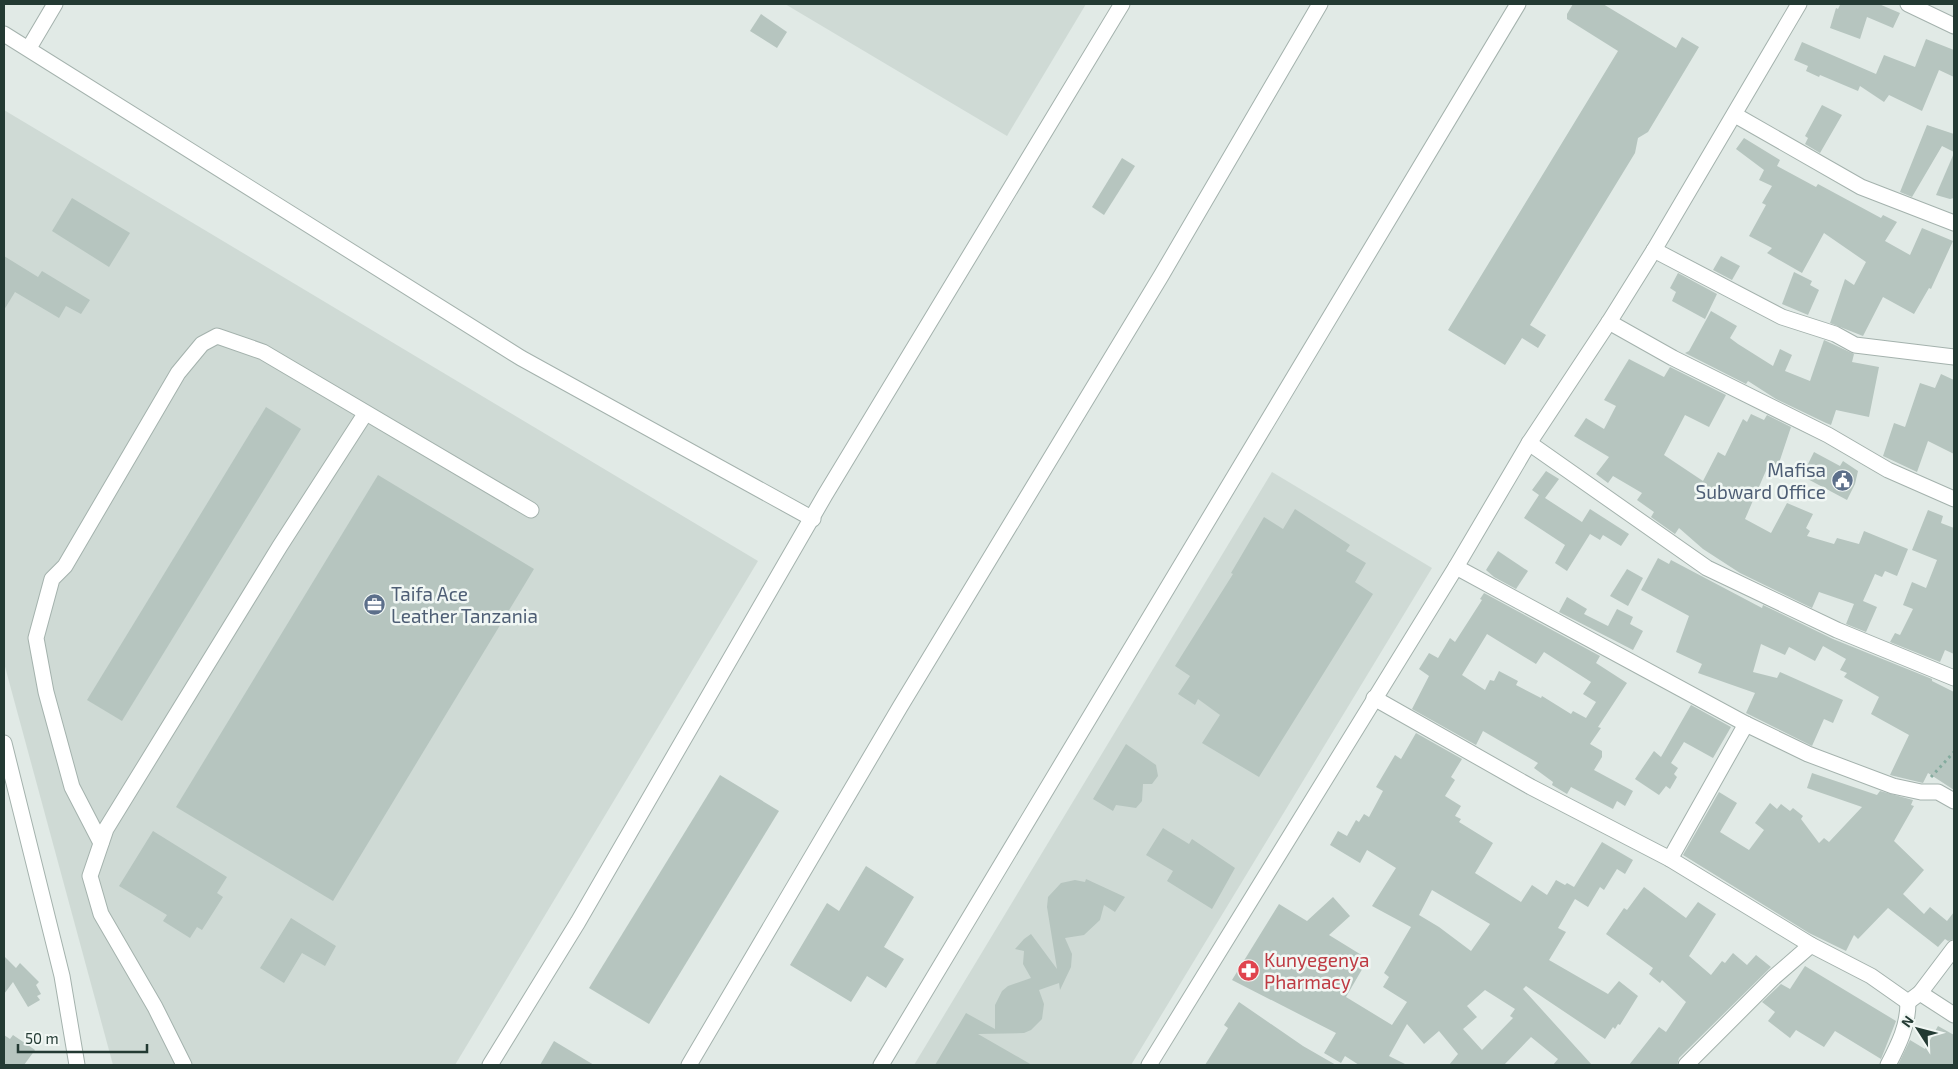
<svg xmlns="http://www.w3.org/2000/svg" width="1958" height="1069" viewBox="0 0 1958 1069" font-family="'Exo 2',sans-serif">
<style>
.built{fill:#cfdad5}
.building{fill:#b6c5bf;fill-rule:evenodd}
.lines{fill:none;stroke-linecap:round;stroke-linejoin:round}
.minor-casing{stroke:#a4b2ad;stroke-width:17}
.path{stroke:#84ab9e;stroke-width:3;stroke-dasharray:2.5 4;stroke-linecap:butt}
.minor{stroke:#fff;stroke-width:15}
.labels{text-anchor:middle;stroke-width:5;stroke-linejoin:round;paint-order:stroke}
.service-label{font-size:19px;fill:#4e5e75;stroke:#f1f7f4;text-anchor:end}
.health-label{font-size:19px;fill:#be3a42;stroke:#f1f7f4;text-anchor:start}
</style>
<rect width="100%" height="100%" fill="#e1eae6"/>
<g class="built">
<path d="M785,4H1086L1007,136Z"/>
<path d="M4,110L758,561L455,1065H113L4,663Z"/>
<path d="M1272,472L1432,568L1131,1065H914Z"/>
</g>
<g class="building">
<path d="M1573,4H1603L1676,48L1682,37L1699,47L1648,132L1638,138L1635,153L1530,325L1546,335L1538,348L1522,338L1505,365L1448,330L1618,51L1567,19V14Z"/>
<path d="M1837,4H1879L1900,13L1893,28L1867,17L1860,39L1830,28L1836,8L1838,9L1840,5Z"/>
<path d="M761,14L787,32L777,48L750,31Z"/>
<path d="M1926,39L1954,50V77L1939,70L1922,111L1889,95L1884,102L1860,86L1858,91L1820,75L1819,77L1806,71L1808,66L1794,60L1802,42L1876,74L1884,55L1915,67Z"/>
<path d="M1822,105L1842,115L1820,153L1805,144L1808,138L1805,136Z"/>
<path d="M1927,125L1954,134V152L1942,146L1912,197L1900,192Z"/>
<path d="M1744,138L1780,160L1777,166L1816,187L1818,184L1881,218L1883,215L1897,222L1885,241L1910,255L1922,228L1953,241L1931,289L1929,288L1914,314L1883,297L1863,336L1830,323L1845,279L1854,285L1866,262L1824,233L1802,273L1767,253L1772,248L1749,236L1766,205L1762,203L1772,186L1759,180L1764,170L1736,149Z"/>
<path d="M1954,153V198L1950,199L1936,195Z"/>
<path d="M1122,158L1135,166L1104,215L1092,207Z"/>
<path d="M72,198L130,233L109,267L52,231Z"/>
<path d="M4,256L38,277L42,271L90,300L81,314L66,306L59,318L15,292L4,310Z"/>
<path d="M1721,256L1740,266L1732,280L1713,270Z"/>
<path d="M1794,272L1812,281L1810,285L1819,290L1808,315L1782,304Z"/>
<path d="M1678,273L1717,294L1705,319L1672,301L1676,292L1670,288Z"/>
<path d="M1711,311L1737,326L1730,338L1738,344L1773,366L1780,349L1792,355L1785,371L1810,381L1824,340L1854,354L1852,362L1879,367L1869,417L1836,410L1831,425L1826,423L1776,399L1748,381L1746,384L1685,353L1689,351Z"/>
<path d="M1629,359L1664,377L1670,367L1726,395L1709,427L1685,415L1664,455L1703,481L1718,452L1725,456L1743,419L1747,422L1751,414L1764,420L1767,415L1791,427L1777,469L1768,466L1745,519L1771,533L1787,503L1813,514L1806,528L1810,531L1807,536L1834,544L1837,538L1859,544L1864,531L1908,549L1897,576L1885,571L1882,577L1875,574L1863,601L1877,607L1866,632L1846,624L1854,604L1819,592L1812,608L1740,573L1703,549L1679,528L1675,534L1651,517L1654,512L1637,500L1642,493L1613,476L1608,483L1596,474L1609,457L1574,436L1586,418L1604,429L1616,406L1604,400Z"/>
<path d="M1941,374L1954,380V454L1928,441L1917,472L1883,456L1894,423L1905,427L1920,383L1935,388Z"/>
<path d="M266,407L301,429L122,721L87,700Z"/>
<path d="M1814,452L1840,466L1843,461L1858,471L1855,484L1847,500L1802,476Z"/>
<path d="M1546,471L1559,479L1545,498L1582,522L1590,509L1629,534L1621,546L1603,535L1600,540L1590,534L1567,571L1555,563L1565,545L1524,518L1539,495L1532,490Z"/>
<path d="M378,475L534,569L333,901L176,807Z"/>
<path d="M1295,509L1350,545L1346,551L1366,563L1355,582L1373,594L1259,777L1202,743L1220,715L1198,699L1195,705L1178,694L1190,676L1175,666L1233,574L1231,573L1264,517L1283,529Z"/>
<path d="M1928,510L1943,516L1941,523L1954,528V654L1945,650L1940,662L1890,642L1895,633L1900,635L1913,609L1903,605L1912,582L1926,588L1937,560L1912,550Z"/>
<path d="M1498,551L1528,571L1516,589L1494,577L1486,570Z"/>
<path d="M1658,558L1669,564L1671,560L1762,608L1763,605L1833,639L1932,679V681L1954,692V790L1928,773L1923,783L1890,775L1909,735L1871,714L1879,697L1844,677L1847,673L1840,670L1846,659L1823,646L1815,661L1789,647L1785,655L1761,644L1753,672L1777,678L1780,672L1843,700L1833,723L1824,719L1812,746L1746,713L1755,693L1698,673L1702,664L1676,652L1689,616L1641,590Z"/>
<path d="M1627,569L1643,578L1628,606L1610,596Z"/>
<path d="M1484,593L1600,656L1596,663L1627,683L1598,727L1601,728L1590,744L1602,751V757L1594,770L1633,791L1625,806L1617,801L1613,809L1571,787L1567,794L1552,785L1553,782L1534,768L1538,763L1483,731L1476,745L1412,709L1429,676L1419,669L1429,653L1438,658L1450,638L1455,642L1482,600L1480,599ZM1487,634L1536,664L1544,652L1591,682L1583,694L1596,702L1586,718L1573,711L1571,714L1542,696L1541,698L1516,685L1518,681L1499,671L1494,681L1490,680L1485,690L1462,675Z"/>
<path d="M1567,597L1587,609L1584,614L1608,626L1617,609L1633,617L1630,624L1643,631L1633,650L1559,612Z"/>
<path d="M1691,705L1731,727L1713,758L1684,742L1671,763L1678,768L1674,774L1677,777L1670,789L1666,786L1659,795L1635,779L1654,751L1661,757Z"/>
<path d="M1416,733L1462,759L1451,777L1455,780L1445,796L1461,806L1455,816L1461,819L1459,822L1493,843L1475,873L1521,902L1532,885L1547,895L1556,880L1565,885L1567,883L1574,887L1602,842L1633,860L1625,874L1617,869L1604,890L1600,887L1588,907L1575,899L1558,928L1566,932L1549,960L1608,994L1619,981L1638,996L1620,1025L1618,1024L1615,1029L1613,1027L1605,1039L1526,986L1523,989L1592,1065H1553L1558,1059L1531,1037L1504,1065H1449L1458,1054L1439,1031L1424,1044L1407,1024L1389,1056L1407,1065H1359L1345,1056L1341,1063L1324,1053L1336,1033L1232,980L1279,904L1307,921L1333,897L1350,916L1329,935L1368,959L1346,997L1392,1025L1407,1002L1383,987L1389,977L1384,973L1411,927L1372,906L1396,868L1367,850L1360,863L1330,845L1338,831L1347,836L1356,820L1359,822L1364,814L1369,817L1383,791L1376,787L1395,755L1401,759ZM1432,890L1490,924L1471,951L1439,927L1419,915ZM1485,990L1515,1009L1510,1016L1513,1018L1482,1050L1463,1029L1477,1017L1467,1006Z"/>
<path d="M1126,744L1156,765L1158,776L1152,784H1143L1142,801L1136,808L1116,805L1113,811L1093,799Z"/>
<path d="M1812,773L1877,795L1880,791L1913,800L1911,805L1914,806L1894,841L1924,870L1903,894L1924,914L1930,907L1947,921L1954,912V939L1948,941L1945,939L1938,947L1888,908L1858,939L1854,935L1846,951L1809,933L1683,855L1719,792L1737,803L1720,832L1749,850L1764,830L1755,823L1770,803L1777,809L1781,804L1790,811L1793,808L1803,816L1801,819L1819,843L1824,838L1829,842L1862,807L1807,788Z"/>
<path d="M720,775L779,811L649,1024L589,988Z"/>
<path d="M1163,828L1189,844L1192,839L1235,868L1212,909L1167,881L1173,871L1146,855Z"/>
<path d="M153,831L227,877L217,893L223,897L202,930L197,927L190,938L163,921L167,915L119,886Z"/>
<path d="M866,866L914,897L884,947L904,959L886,988L867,976L851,1002L790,965L827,903L839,911Z"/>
<path d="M1086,879L1125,897L1115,912L1104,905L1100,920L1084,935L1065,938L1072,954L1071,967L1060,990L1059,983L1039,990L1044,1004L1042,1019L1031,1030L1024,1033L978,1034L1032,1065H935L966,1013L995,1029V1005L1002,991L1008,986L1031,978L1023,964L1024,951L1015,949L1024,939L1031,934L1057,969L1047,907L1048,897L1061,883L1075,880L1085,882Z"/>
<path d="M1644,887L1686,918L1698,902L1716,914L1689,956L1711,975L1722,961L1725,963L1733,953L1747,965L1756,955L1771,967L1679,1058L1677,1065H1629L1659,1027L1666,1032L1686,1002L1662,980L1660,983L1649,974L1653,968L1606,934L1624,908L1627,910Z"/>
<path d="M291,918L336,946L325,966L302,953L284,983L260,968Z"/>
<path d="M4,956L16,968L20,963L39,982L36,985L41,994L37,996L40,1000L28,1007L13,982L4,994Z"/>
<path d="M1805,966L1896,1021L1881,1059L1835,1031L1824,1047L1796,1030L1790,1038L1768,1021L1775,1012L1762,1002L1781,984L1790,989Z"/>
<path d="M1239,1002L1303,1046L1336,1065H1205L1228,1028L1224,1025Z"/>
<path d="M1938,1026L1954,1035V1065H1898L1910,1040L1925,1049Z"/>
<path d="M4,1035L10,1039L13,1035L35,1050L24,1065H4Z"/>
<path d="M554,1041L594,1065H540Z"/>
</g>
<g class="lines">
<defs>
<g id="minor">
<path d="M1908,4L1954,26"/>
<path d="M4,34L521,358L813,519"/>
<path d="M29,48L55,4"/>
<path d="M1735,115L1861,187L1954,223"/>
<path d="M1654,250L1782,317L1835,334L1855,345L1954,357"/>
<path d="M1609,322L1673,358L1828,435L1888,470L1954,499"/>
<path d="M1529,443L1707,568L1837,630L1954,678"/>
<path d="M1456,567L1746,724L1808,754L1893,786L1921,792H1938L1954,801"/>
<path d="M1374,698L1531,787L1670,859L1811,945L1871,976L1908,1002L1920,993L1954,1015"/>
<path d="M4,743L62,976L77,1065"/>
<path d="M101,843L72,787L46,692L36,638L52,579L65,566L178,373L202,344L217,336L263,352L531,510"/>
<path d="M1670,859L1746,724"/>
<path d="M1920,993L1954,948"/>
<path d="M184,1065L155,1007L101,914L90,876L106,829L280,546L365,414"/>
<path d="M490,1065L578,922L825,495L1122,4"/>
<path d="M689,1065L900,707L1161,276L1320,4"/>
<path d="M881,1065L1518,4"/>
<path d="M1149,1065L1456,567L1529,443L1609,322L1654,250L1799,4"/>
<path d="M1686,1065L1773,978L1811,945"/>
<path d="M1888,1065C1899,1044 1908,1026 1908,1002"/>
</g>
</defs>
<use href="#minor" class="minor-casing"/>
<path class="path" d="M1931,777L1954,752"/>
<use href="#minor" class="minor"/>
</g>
<defs>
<symbol id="civic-disc" viewBox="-11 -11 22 22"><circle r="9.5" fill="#5c6f8a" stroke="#f1f7f4"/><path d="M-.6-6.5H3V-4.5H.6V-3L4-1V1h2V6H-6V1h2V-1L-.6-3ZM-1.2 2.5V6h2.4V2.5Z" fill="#fff"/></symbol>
<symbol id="office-disc" viewBox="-11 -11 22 22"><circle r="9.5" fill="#5c6f8a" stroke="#f1f7f4"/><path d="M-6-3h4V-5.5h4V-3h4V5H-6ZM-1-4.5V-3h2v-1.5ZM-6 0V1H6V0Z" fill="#fff"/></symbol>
<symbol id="pharmacy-disc" viewBox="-11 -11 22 22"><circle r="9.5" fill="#e0444e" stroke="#f1f7f4"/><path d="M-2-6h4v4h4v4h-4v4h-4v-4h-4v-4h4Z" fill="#fff"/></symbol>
</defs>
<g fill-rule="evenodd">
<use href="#civic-disc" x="1830" y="468" width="25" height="25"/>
<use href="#office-disc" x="362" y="592" width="25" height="25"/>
<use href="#pharmacy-disc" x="1236" y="958" width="25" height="25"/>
</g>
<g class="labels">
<g class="service-label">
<text x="1826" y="477">Mafisa<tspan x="1826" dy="22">Subward Office</tspan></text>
<text x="391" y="601" text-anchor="start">Taifa Ace<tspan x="391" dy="22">Leather Tanzania</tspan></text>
</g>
<g class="health-label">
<text x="1264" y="967">Kunyegenya<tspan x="1264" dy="22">Pharmacy</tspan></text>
</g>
</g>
<rect width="1958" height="1069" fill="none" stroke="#233a33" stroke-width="10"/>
<g transform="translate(1918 1029) rotate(306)" stroke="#f1f7f4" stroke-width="4" paint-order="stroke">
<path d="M0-4L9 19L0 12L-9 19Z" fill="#233a33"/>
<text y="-8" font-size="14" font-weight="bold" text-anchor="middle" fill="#233a33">N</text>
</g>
<path d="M18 1044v8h129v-8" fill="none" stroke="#233a33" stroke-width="2.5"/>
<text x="25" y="1044" font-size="15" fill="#233a33" stroke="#f1f7f4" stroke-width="4" paint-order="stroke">50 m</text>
</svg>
